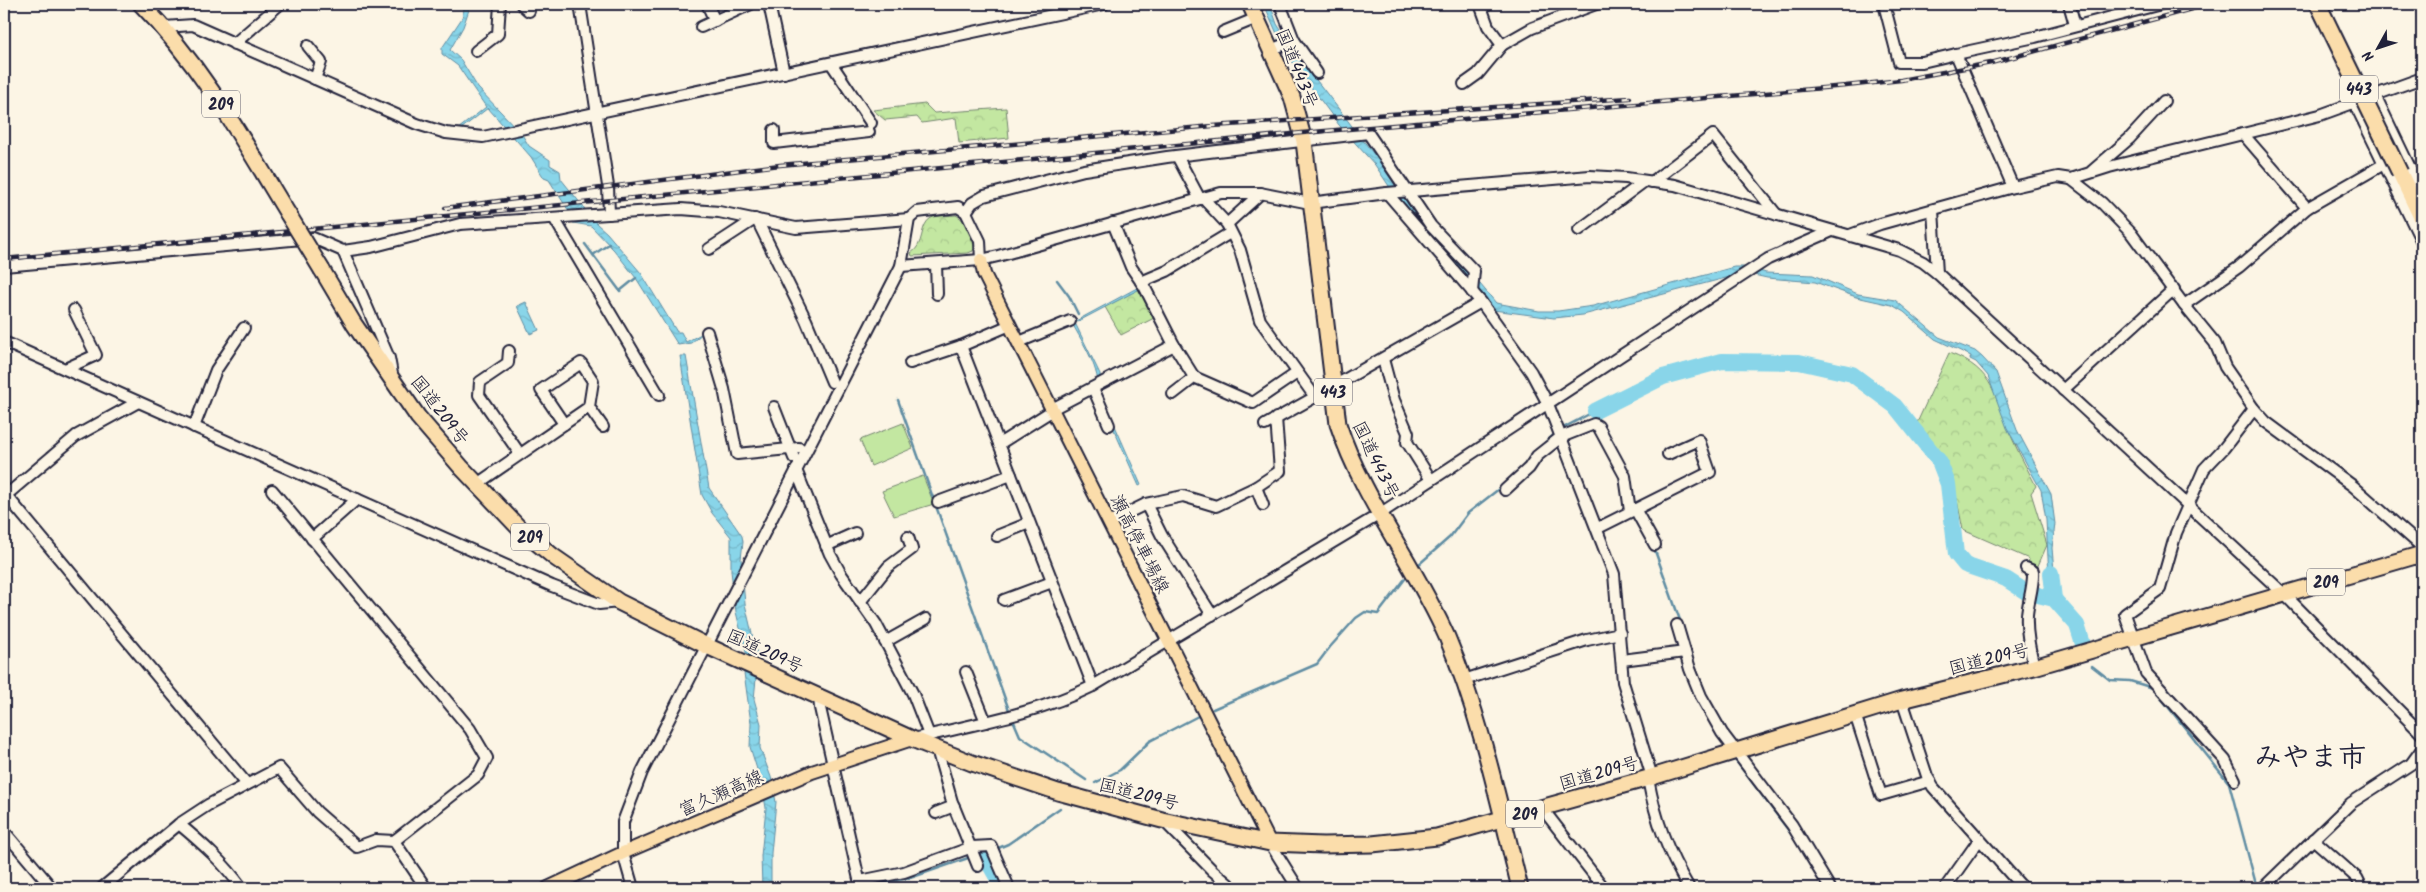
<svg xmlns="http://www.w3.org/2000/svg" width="2426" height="892" viewBox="0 0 2426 892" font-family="Kalam,'Klee One',sans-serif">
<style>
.grass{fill:#c3e7a1;stroke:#72846e}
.forest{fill:url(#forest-crowns);stroke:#72846e}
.water{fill:url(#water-waves);stroke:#608da3}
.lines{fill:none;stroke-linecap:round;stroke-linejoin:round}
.stream{stroke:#608da3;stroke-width:2.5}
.river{stroke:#89d5e9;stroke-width:16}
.minor-casing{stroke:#22223b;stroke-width:14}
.major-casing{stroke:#22223b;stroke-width:16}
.highway-casing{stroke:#22223b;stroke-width:19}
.minor{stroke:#fcf5e5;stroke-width:10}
.major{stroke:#fbddab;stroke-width:12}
.highway{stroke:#fbddab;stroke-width:15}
.rail-casing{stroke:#22223b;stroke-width:4.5}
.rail{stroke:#fcf5e5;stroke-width:2.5;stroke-dasharray:8;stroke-linecap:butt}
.highway-bridge-casing{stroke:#22223b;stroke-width:19;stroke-linecap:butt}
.highway-bridge{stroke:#fbddab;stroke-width:15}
.labels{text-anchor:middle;stroke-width:4.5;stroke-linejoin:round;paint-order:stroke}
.shield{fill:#fcf5e5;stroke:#63616e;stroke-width:1}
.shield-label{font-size:16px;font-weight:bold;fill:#22223b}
.street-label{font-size:18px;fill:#22223b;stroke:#fcf5e5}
.town-label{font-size:28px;font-weight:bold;fill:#22223b;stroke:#fcf5e5}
</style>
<defs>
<pattern id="forest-crowns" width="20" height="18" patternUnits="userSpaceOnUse" patternTransform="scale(1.25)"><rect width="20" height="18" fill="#c3e7a1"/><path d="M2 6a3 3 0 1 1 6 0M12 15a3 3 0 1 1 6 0" fill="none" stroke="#a7c68c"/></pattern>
<pattern id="water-waves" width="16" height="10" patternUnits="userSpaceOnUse" patternTransform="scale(1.25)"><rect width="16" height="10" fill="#89d5e9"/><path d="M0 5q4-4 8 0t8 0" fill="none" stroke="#76b7c9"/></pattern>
</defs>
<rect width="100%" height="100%" fill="#fcf5e5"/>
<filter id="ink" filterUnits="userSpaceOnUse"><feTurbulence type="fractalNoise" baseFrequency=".02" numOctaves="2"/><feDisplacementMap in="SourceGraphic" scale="10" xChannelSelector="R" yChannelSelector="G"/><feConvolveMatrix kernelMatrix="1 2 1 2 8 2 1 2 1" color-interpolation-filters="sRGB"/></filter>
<g filter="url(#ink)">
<g class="grass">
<path d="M903,423L913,448L871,466L860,440Z"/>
<path d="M923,476L934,504L894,516L882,491Z"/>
</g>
<g class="forest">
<path d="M925,104L934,113L1006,108L1009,138L959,143L956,118L922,123L917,117L885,120L873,110Z"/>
<path d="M956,215C967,221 978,239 973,251L968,253L912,256L911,253C925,245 919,225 931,218C938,215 949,216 956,215Z"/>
<path d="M1141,288L1156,317L1121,335L1105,307Z"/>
<path d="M1949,353C1996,370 1994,397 2012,438C2019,454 2028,470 2036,486L2031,493L2047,545L2037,568L2028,564L2029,559L1963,530L1955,490L1941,456L1916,425Z"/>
</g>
<g class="water">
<path d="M465,4H471L463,27L450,50L461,60L478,88L521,133L529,146L550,160V165L560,171L561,179L597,224L607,233L641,273L677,332H681L686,342L703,333L691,343L678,345L636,278L614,250L591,226L573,223L574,219L549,180L544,178L531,157L488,108L461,129H458L486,107L458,66L442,54V48L462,18Z"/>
<path d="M1264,4H1270L1277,24L1296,54L1376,157L1410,207H1415L1414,210C1430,232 1448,252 1468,272L1469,271L1496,303L1539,311H1558L1593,306L1734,267H1746L1766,273L1813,275L1858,294L1895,300L1939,337L1975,351L1982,357L1996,372L2017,430L2051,494L2055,524L2052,548L2056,594L2050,596L2046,520L2041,490L2007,428L1988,376L1976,362L1970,359L1971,356L1935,339L1904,312L1892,305L1856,297L1815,282L1767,278L1745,273L1583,315L1554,318L1493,310L1401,204L1375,165L1339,125L1285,52Z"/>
<path d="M1198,255L1199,258L1075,323L1100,374L1101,394L1141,485L1139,486L1098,394C1101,369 1083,344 1072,323Z"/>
<path d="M526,302L539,330L530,334L517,306Z"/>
<path d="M680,356H686L709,488L742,536L743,542L741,559L745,604L758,659L754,699L761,724L760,748L771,777L776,802L771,853V888H762L761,856L766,808L762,785L750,747L751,723L744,673L746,652L736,612L731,571V537L712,513L702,495Z"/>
</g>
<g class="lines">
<g class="stream">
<path d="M585,244L620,291L636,278"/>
<path d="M593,255L609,244"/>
<path d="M1057,280L1069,296L1078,314"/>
<path d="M898,400L1009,710"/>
<path d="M1561,429L1595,411L1600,424"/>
<path d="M1537,450L1557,432"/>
<path d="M1519,471L1533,454"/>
<path d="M1654,548L1681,623"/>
<path d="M1417,566L1450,537L1468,513L1504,485"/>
<path d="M2092,666L2110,680L2130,681L2153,688L2229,783L2257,888"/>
<path d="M1213,709L1317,664L1330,647L1356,618L1365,612L1378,614L1408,575"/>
<path d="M1014,722L1020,736L1086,780"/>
<path d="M1733,757L1795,839"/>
<path d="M1095,783L1120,770L1150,741L1200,715"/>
<path d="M996,849L1008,844L1060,808"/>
<path d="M977,855L990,850"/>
<path d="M865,888L913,877L971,857"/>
</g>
<g class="river">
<path d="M1595,411L1663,377L1722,361L1799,362L1852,374L1895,406L1939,461L1948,484L1956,554L1965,565L2006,579L2026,592L2054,599L2077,625L2082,641"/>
<path d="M2051,573L2054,599"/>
<path d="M983,853L1003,888"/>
</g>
<defs>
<g id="minor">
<path d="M521,4L529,11"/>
<path d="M580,4L608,186L609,214"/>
<path d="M707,4L715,21"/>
<path d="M769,4L784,73"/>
<path d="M1280,4L1294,40"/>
<path d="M1480,4L1488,26L1502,45L1532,28L1596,4"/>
<path d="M1884,4L1899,62H1922L1956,54L2013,187"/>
<path d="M2069,4L2075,25"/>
<path d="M164,27L193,25L417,124L446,133L483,137L1104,4"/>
<path d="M701,27L751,4"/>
<path d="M1223,32L1257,18"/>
<path d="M234,44L280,4"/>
<path d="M308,46L321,62L315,79"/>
<path d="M1271,50L1294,40L1317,73"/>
<path d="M476,51L498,34L500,4"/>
<path d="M1956,54L2035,37L2161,4"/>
<path d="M831,63L871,123"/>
<path d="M1464,84L1478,74L1502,45"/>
<path d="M2375,95L2422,193"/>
<path d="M2354,102L2422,242"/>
<path d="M774,130V143L869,132"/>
<path d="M2243,134L2307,208"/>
<path d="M1177,156L1200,199"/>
<path d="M2092,171L2129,139L2164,101"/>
<path d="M2071,179L2102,203L2131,233L2184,305L2215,343L2225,367L2254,409L2266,422L2353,486L2422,547"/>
<path d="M1652,182L1713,135L1777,215"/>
<path d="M1387,193L1481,302L1531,372L1548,404L1614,574L1623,682L1652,777"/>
<path d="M1203,198L1227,224L1240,250L1260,320L1315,397"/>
<path d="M1933,210L1937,273"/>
<path d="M966,212L972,203L984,196L1084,170L1167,157L1368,133L1431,226L1474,271L1472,292"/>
<path d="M554,218L659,395"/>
<path d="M757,220L806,320L832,382"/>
<path d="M1113,223L1131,267L1144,286L1174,345L1194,377L1253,403L1297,373"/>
<path d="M1227,224L1261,193"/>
<path d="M1579,230L1645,181"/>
<path d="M1850,235L1880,224L2013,187L2058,177L2071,179L2109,167L2320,115L2422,78"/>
<path d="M709,249L755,219"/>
<path d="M343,251L389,358L392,374"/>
<path d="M936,264L937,294"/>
<path d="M4,266L313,238L343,251L371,247L460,224L681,209L719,212L796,228L909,219"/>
<path d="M901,266L981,260L998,256L1221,193H1260L1310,203L1387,193L1590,176L1626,178L1675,185L1899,250L1923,262L1937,273L2284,594L2422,734"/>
<path d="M1141,282L1167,271L1230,233"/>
<path d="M2184,305L2239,267L2307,208L2384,164"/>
<path d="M707,332L724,389L737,454L799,448"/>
<path d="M4,342L552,586L599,604L619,602"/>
<path d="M1019,342L1070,321"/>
<path d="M961,346L1093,686"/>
<path d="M509,351L508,363L480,382L479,395L520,454"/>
<path d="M1383,359L1394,400L1408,433L1407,442L1431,480"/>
<path d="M910,363L961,346L1010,325"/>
<path d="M65,369L96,355L74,310"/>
<path d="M1332,387L1481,302"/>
<path d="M1093,388L1109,425"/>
<path d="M2063,390L2174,289"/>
<path d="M1173,394L1195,377"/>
<path d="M774,407L794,458"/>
<path d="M1052,409L1174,345"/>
<path d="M564,424L541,390L581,363L593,381L589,407"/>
<path d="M1265,425L1315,397L1332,391"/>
<path d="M194,427L216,370L244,328"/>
<path d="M999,444L1053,410"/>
<path d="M796,470L830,554L841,574L876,624L913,694L929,735"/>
<path d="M477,484L589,407L603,427"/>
<path d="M1505,490L1529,468L1537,456L1561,437L1594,424L1598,426L1625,476L1630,511"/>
<path d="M6,495L246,783"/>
<path d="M4,497L76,436L138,402"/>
<path d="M938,502L1011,475"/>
<path d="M1146,504L1162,536L1212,615"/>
<path d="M1263,505L1256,487L1280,471L1276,418"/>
<path d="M1635,509L1655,545"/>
<path d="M1109,522L1146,504L1183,496L1216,506L1256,487"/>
<path d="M1598,528L1710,472L1699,440L1668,454"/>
<path d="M997,536L1029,523"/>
<path d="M312,539L357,499"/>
<path d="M826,546L855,533"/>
<path d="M2026,568L2033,571C2034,586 2028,601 2027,615C2026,633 2030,650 2034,667"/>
<path d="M1004,600L1052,582"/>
<path d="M860,602L888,567L912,549L908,537"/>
<path d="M1677,625L1690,669L1701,696L1722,733L1792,825L1830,888"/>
<path d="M885,642L926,619"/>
<path d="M1622,660L1685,652"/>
<path d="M966,672L986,722"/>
<path d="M1464,680L1587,640L1620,633"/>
<path d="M819,697L820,708L861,888"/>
<path d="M1902,700L1927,776L1933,787L2023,888"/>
<path d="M1855,714L1881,795L1930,781"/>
<path d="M913,739C974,724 1036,714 1093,686L1375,517L1768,259L1832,231"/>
<path d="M937,749L952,802L978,866"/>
<path d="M1648,779C1656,821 1667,851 1689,888"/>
<path d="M2235,780L2225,760L2146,673L2125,614L2160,589L2176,533L2204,469L2224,448L2254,409"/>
<path d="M1542,808L1604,888"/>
<path d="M936,813L954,806"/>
<path d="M1164,821L1213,871L1233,888"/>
<path d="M179,824C203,844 224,863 242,888"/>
<path d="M4,831L52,888"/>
<path d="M2313,839L2357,878L2362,888"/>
<path d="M394,841L426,888"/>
<path d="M1270,843L1298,888"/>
<path d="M860,881L904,872L972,847L991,846L1009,888"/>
<path d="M102,888L179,824L208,805L279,768L317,812L357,847L376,840L394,841L478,775L487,758L470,729L272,490"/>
<path d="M633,888L623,853V822L642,772L901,266L909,219L917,212L958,207L966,212L980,241L981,260"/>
<path d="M1945,888L1979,840"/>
<path d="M2263,888L2351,803L2411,764L2422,749"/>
</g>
<g id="major">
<path d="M981,260L984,274L1270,843"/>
<path d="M548,888L623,853L812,772L912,739"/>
</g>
<g id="highway">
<path d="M141,4C202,66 243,140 288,214"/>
<path d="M1250,4L1292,97L1304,141L1338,424C1363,500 1415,564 1447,637C1481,717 1499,804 1520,888"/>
<path d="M2400,173L2422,219"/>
<path d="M322,270L354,324L418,417L461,467L520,529L554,557L619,602L707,646L912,739L972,763L1058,792L1162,820L1270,843L1323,845L1372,844L1437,837L1652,777L1902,700L2034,667L2422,554"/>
</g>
</defs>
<use href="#minor" class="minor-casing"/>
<use href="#major" class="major-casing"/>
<use href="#highway" class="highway-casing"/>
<use href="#minor" class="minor"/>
<use href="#major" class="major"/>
<use href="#highway" class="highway"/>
<defs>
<g id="rail">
<path d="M445,208L780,165L1213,126L1630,98"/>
<path d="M4,259L1302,133L1846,86L1901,80L1991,63L2210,4"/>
</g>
</defs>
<use href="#rail" class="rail-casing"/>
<use href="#rail" class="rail"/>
<defs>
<g id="highway-bridge">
<path d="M2318,4L2400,173"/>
<path d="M288,214L322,270"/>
</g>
</defs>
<use href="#highway-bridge" class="highway-bridge-casing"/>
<use href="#highway-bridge" class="highway-bridge"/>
</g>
</g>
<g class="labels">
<g class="shield">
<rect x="2340" y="75.5" width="38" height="27" rx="4"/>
<rect x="202" y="90.5" width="38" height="27" rx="4"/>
<rect x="1314" y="378.5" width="38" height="27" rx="4"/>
<rect x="511" y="523.5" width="38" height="27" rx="4"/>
<rect x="2307" y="568.5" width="38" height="27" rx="4"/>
<rect x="1506" y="800.5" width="38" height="27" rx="4"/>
</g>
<g class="shield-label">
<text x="2359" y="95">443</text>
<text x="221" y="110">209</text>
<text x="1333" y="398">443</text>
<text x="530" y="543">209</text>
<text x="2326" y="588">209</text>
<text x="1525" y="820">209</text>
</g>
<g class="street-label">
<text transform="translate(1297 68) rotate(68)" y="6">国道443号</text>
<text transform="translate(440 410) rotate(52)" y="6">国道209号</text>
<text transform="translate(1376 460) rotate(64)" y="6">国道443号</text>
<text transform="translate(1140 544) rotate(63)" y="6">瀬高停車場線</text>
<text transform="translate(765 651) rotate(24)" y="6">国道209号</text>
<text transform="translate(1989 659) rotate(-14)" y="6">国道209号</text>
<text transform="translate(1599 773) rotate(-16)" y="6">国道209号</text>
<text transform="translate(721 793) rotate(-24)" y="6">富久瀬高線</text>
<text transform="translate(1139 794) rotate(14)" y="6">国道209号</text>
</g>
<g class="town-label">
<text x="2310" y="766">みやま市</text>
</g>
</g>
<rect width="2426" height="892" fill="none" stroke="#fcf5e5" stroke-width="20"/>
<rect x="10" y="10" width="2406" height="872" fill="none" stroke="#22223b" stroke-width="2" filter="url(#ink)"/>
<g transform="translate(2378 48) rotate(230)" stroke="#fcf5e5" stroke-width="4" paint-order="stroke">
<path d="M0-4L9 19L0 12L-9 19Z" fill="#22223b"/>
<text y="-8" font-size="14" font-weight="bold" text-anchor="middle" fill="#22223b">N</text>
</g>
</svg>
